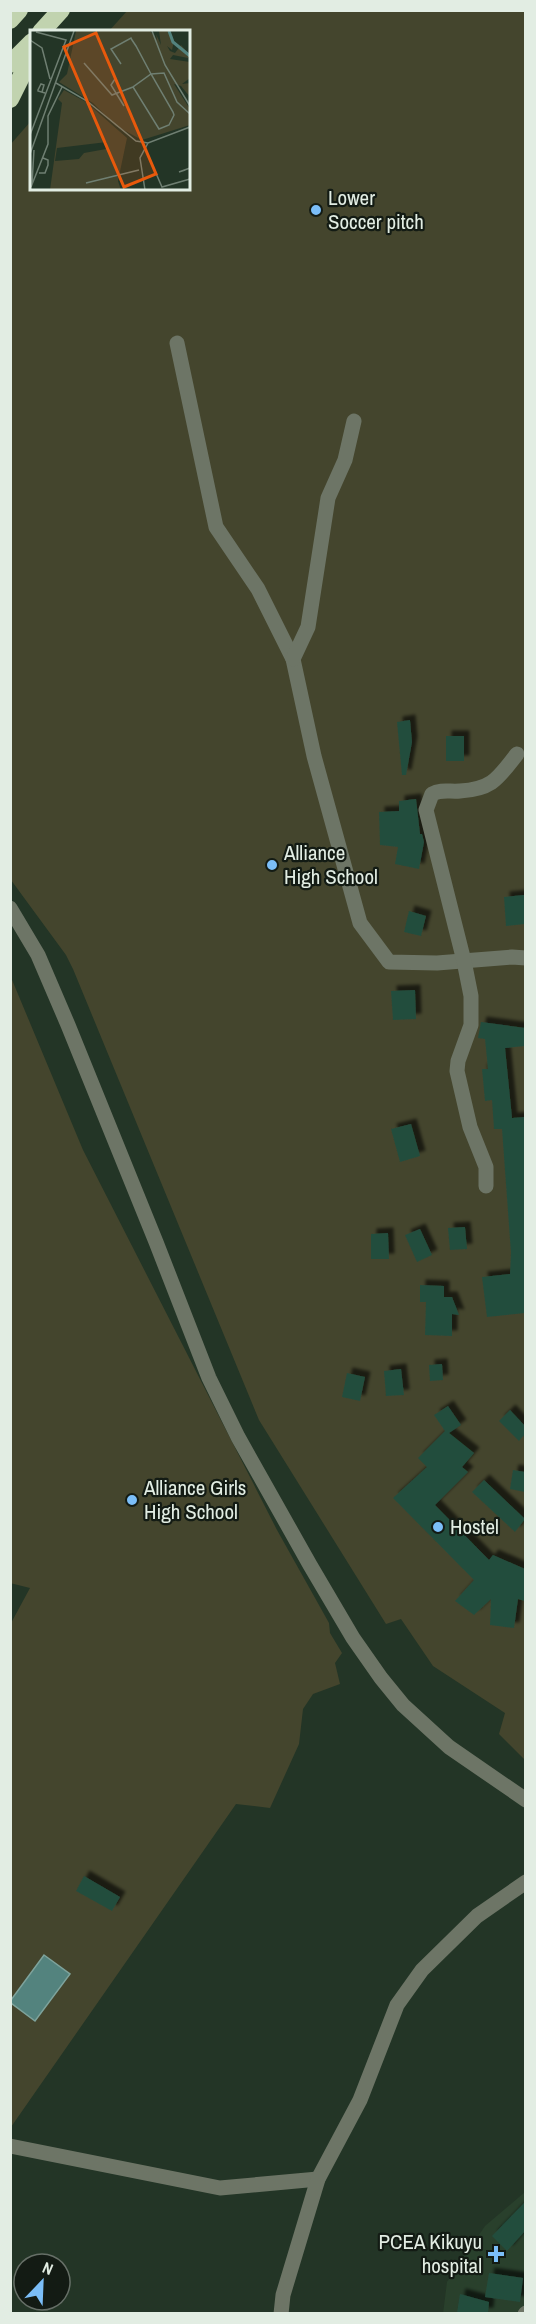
<svg xmlns="http://www.w3.org/2000/svg" width="536" height="2324" viewBox="0 0 536 2324" font-family="'Archivo Narrow',sans-serif">
<style>
.built{fill:#29402c}
.green{fill:#44452d}
.water{fill:#53837e;stroke:#7ea39c;stroke-width:1.5}
.building{fill:#244d3e;filter:url(#shadow)}
.lines{fill:none;stroke-linecap:round;stroke-linejoin:round}
.minor{stroke:#6d7566;stroke-width:15}
.highway{stroke:#c1d3af;stroke-width:18}
.poi-dot{fill:#7bbef8;stroke:#131b14;stroke-width:2}
.labels{text-anchor:middle;stroke-width:4.5;stroke-linejoin:round;paint-order:stroke}
.poi-label{font-size:21px;fill:#e2ede3;stroke:#131b14;text-anchor:start}
.inset-river{fill:none;stroke:#53837e;stroke-width:3}
.inset-road{fill:none;stroke:#6f7f72;stroke-width:1.5}
.view{fill:#e8590c;fill-opacity:0.15;stroke:#e8590c;stroke-width:3}
.inset-edge{fill:none;stroke:#e2ede3;stroke-width:3}
</style>
<defs>
<filter id="shadow"><feDropShadow dx="5.5" dy="-5.5" stdDeviation="1.5" flood-color="#0009"/></filter>
</defs>
<rect width="100%" height="100%" fill="#233526"/>
<path class="built" d="M525,2192V2313L443,2314L447,2282L485,2226Z"/>
<g class="green">
<path d="M127,11H525V1760L499,1734L505,1713L433,1666L401,1619L386,1624L259,1420L73,969L66,955L11,880L10,145L31,121L32,189H189V32L109,31Z"/>
<path d="M10,975L83,1150L277,1530L329,1623L330,1633L342,1653L335,1663L340,1684L313,1694L303,1709L299,1744L270,1808L236,1804L11,2127L10,1625L30,1588L10,1583Z"/>
</g>
<path class="water" d="M44,1955L70,1974L35,2021L11,2003V2000Z"/>
<g class="building">
<path d="M410,720L412,742L406,775H402L397,722Z"/>
<rect x="446" y="736" width="18" height="25"/>
<path d="M416,799L420,834H422L424,842L419,869L395,864L398,847L380,845L379,812L399,811V801Z"/>
<path d="M524,895L525,924L506,926L504,897Z"/>
<path d="M409,911L426,916L421,936L404,932Z"/>
<path d="M415,990L416,1019L393,1020L391,991Z"/>
<path d="M481,1022L525,1028V1046L505,1048L512,1118L525,1117V1313L487,1317L482,1277L510,1274L511,1253L502,1129H494L492,1100L485,1101L482,1069H488L485,1039L478,1038Z"/>
<path d="M411,1124L420,1156L400,1162L391,1129Z"/>
<path d="M465,1227L467,1249L450,1250L448,1228Z"/>
<path d="M420,1229L432,1255L417,1262L405,1235Z"/>
<path d="M388,1233L389,1259H371V1234Z"/>
<path d="M420,1285L444,1286V1297H452L459,1315L452,1314V1336L425,1335L426,1302H420Z"/>
<path d="M442,1364L443,1380L430,1381L429,1365Z"/>
<path d="M401,1369L404,1395L386,1396L384,1371Z"/>
<path d="M347,1373L365,1377L360,1401L342,1397Z"/>
<path d="M448,1406L461,1425L449,1433L474,1453L462,1467L468,1472L435,1505L489,1560L493,1555L525,1569V1601L518,1599L514,1628L490,1625L491,1599L474,1615L455,1601L474,1580L393,1498L427,1467L418,1458L445,1431L434,1415Z"/>
<path d="M510,1410L525,1426V1434L519,1441L499,1421Z"/>
<path d="M513,1470L525,1472V1492L510,1489Z"/>
<path d="M484,1480L525,1519L515,1532L472,1492Z"/>
<path d="M84,1876L120,1897L112,1911L76,1891Z"/>
<path d="M525,2202V2231L507,2251L492,2236Z"/>
<path d="M489,2273L523,2278L520,2302L485,2297Z"/>
<path d="M460,2294L489,2302L488,2313H457Z"/>
</g>
<g class="lines">
<g class="minor">
<path d="M177,343L216,527L258,589L293,659L314,756L360,923L389,962L437,963L512,957L526,958"/>
<path d="M293,659L308,627L328,498L345,460L354,421"/>
<path d="M10,908L38,955L68,1025L156,1242L209,1378L238,1437L310,1565L353,1638L381,1678L403,1705L449,1747L526,1800"/>
<path d="M486,1186V1167L470,1127L457,1071L458,1061L471,1025V996L464,961L426,810L432,794C441,789 450,792 460,791C493,789 498,778 517,754"/>
<path d="M10,2146L220,2188L318,2179"/>
<path d="M281,2314L283,2295L318,2179L360,2100L397,2005L422,1970L477,1916L526,1882"/>
<path d="M525,2314L526,2313"/>
</g>
<g class="highway">
<path d="M10,20L19,10"/>
<path d="M41,32L61,10"/>
<path d="M10,64L32,42"/>
<path d="M10,99L32,55"/>
</g>
</g>
<g class="poi-dot">
<circle cx="316" cy="210" r="6"/>
<circle cx="272" cy="865" r="6"/>
<circle cx="132" cy="1500" r="6"/>
<circle cx="438" cy="1527" r="6"/>
<path d="M493 2245h6v6h6v6h-6v6h-6v-6h-6v-6h6z"/>
</g>
<g class="labels">
<g class="poi-label">
<text x="328" y="205">Lower<tspan x="328" dy="24">Soccer pitch</tspan></text>
<text x="284" y="860">Alliance<tspan x="284" dy="24">High School</tspan></text>
<text x="144" y="1495">Alliance Girls<tspan x="144" dy="24">High School</tspan></text>
<text x="450" y="1534">Hostel</text>
<text x="482" y="2249" text-anchor="end">PCEA Kikuyu<tspan x="482" dy="24">hospital</tspan></text>
</g>
</g>
<g transform="translate(30 30)">
<rect width="160" height="160" fill="#233526"/>
<path d="M46,1H120L127,10L126,4L131,15L129,1H140L144,11L142,20L137,16L140,21L145,23L151,15L159,24L158,28L143,25L140,29L160,32V48L152,54L160,53V67L151,56L144,54L160,79V95L112,110L86,96L63,73L29,52L37,44ZM34,60L56,72L97,108L88,151L91,160H20L32,73L28,69ZM77,112L76,119L54,123L49,129L25,131L27,118Z" fill="#44452d" fill-rule="evenodd"/>
<path class="inset-river" d="M139,1L143,12L160,26"/>
<path class="inset-road" d="M122,1L135,35L160,76M0,10L12,18L20,49M54,33L82,65L103,57M91,34L81,19L101,8L102,10L106,16L121,44L143,82L144,85L139,95L129,99L103,57L121,44L134,43L147,72L160,84M85,49L81,55L94,76M26,53L57,71L106,111L118,113L160,97M12,62L14,55L11,54L8,60V61L15,63M0,105L36,10L6,2M0,124L44,1M155,140L149,142L160,138M125,141L132,157L160,149M9,143H15L18,135V130L13,128M56,153L109,140M2,154L4,120M1,157L18,114V86L32,57M115,160L110,128L118,113"/>
<path class="view" d="M66,3L126,144L94,157L34,17Z"/>
<rect width="160" height="160" class="inset-edge"/>
</g>
<rect width="536" height="2324" fill="none" stroke="#e2ede3" stroke-width="24"/>
<g transform="translate(42 2282) rotate(23)"><circle r="28" fill="#131b14" stroke="#666f67" stroke-width="1.5"/>
<path d="M0-4.5L10 22L0 15L-10 22Z" fill="#7bbef8"/>
<text y="-9" font-size="16" font-weight="bold" text-anchor="middle" fill="#e2ede3">N</text>
</g>
</svg>
